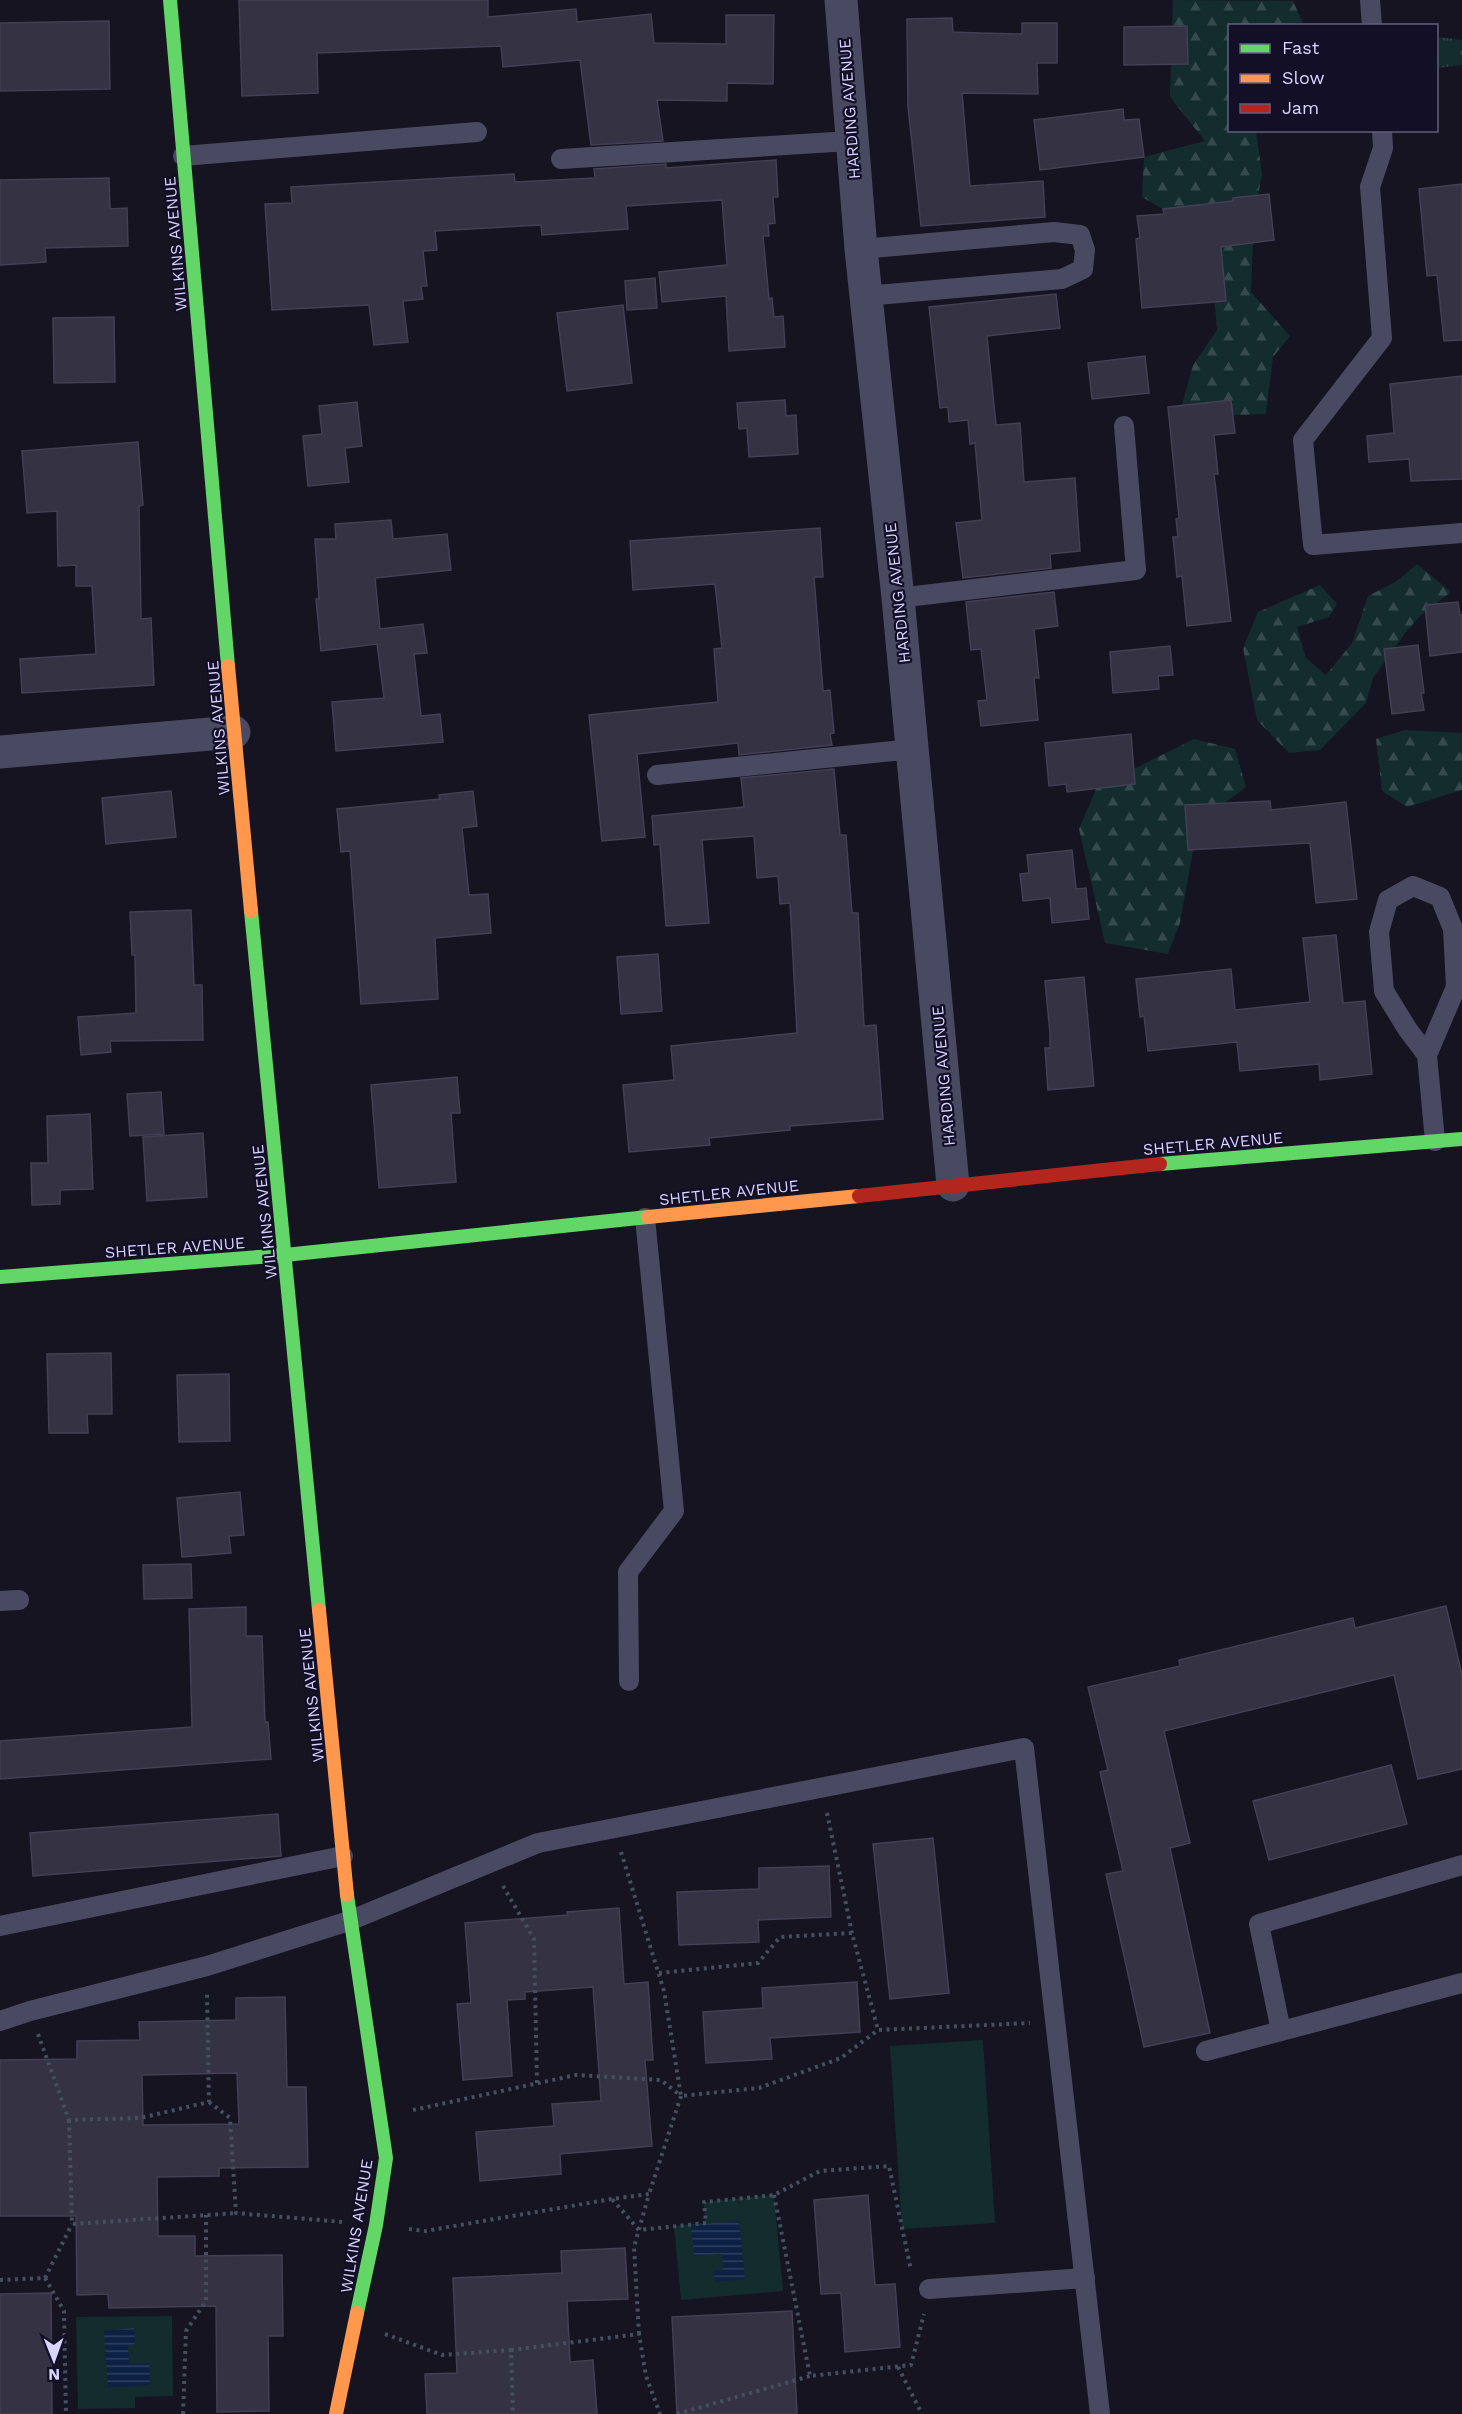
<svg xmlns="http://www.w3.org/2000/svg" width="1462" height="2414" viewBox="0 0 1462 2414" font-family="'Work Sans',sans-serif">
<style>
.grass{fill:url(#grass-tufts)}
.forest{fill:url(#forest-firs)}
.pitch{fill:#132c2d}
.water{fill:url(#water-rules)}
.building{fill:#343243;stroke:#433f54;stroke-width:1.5;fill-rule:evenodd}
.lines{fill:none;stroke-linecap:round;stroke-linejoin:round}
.path{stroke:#44505f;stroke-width:4;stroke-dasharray:3 4.5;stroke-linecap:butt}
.lane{stroke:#4a4962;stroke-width:20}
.street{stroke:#4a4962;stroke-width:33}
.fast{stroke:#63d668;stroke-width:14}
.slow{stroke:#ff974d;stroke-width:14}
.jam{stroke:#b3261e;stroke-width:14}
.labels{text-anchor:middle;stroke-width:4.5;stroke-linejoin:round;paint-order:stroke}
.street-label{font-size:16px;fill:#d9d4ff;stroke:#130f26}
</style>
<defs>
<pattern id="grass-tufts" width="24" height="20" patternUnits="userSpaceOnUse" patternTransform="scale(1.5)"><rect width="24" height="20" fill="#132c2d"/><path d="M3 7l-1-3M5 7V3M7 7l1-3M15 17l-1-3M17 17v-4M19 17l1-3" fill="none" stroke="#354a4c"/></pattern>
<pattern id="forest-firs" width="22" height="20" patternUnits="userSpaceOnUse" patternTransform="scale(1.5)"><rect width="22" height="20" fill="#132c2d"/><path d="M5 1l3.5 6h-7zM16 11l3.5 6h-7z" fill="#354a4c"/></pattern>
<pattern id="water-rules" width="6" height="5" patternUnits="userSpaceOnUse" patternTransform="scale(1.5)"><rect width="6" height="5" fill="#0d2144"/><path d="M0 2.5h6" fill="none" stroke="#304060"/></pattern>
</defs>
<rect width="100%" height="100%" fill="#161421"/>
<path class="grass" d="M1439,37L1462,40V65L1438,68Z"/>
<g class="forest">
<path d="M1173,0L1293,1L1304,25L1230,26V130L1256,131L1262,174L1254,217L1251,292L1290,336L1273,357L1266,414L1202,416L1182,405L1193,365L1217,330L1212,267L1188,224L1142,197L1144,157L1205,141L1170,97Z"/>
<path d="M1417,564L1451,592L1419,617L1406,632L1373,678L1366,703L1320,750L1289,753L1257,720L1243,648L1258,612L1320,585L1337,604L1329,617L1297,627L1306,658L1326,675L1352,643L1368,596L1397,581Z"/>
<path d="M1405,730L1462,733V790L1407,807L1382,791L1376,739Z"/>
<path d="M1194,739L1235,749L1246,787L1198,823L1180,923L1168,954L1105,943L1079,829L1097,787Z"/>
</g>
<g class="pitch">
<path d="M983,2040L995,2223L902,2229L890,2046Z"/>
<path d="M774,2195L783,2291L681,2300L674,2226L705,2223L704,2202Z"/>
<path d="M172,2316L173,2396L135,2397V2408L78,2409L76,2317Z"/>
</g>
<g class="water">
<path d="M739,2221L745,2279L715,2282L714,2270L723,2269L722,2254L694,2256L691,2225Z"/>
<path d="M134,2328L135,2344L128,2345L129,2364L149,2363L150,2385L108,2388L104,2331Z"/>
</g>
<g class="building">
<path d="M239,0H488V17L576,9L577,22L651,14L654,43L726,44V15H774L773,84L727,83V101L657,100L663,141L591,145L580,60L503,67L501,46L317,53L318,93L242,96Z"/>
<path d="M952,18L953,32L980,33L1022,34V23H1057V63H1037L1038,94L962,93L970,186L1043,181L1045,217L921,226L908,107L907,19Z"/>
<path d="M109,21L110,89L0,91V23Z"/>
<path d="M1187,26L1188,64L1124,65V27Z"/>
<path d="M1123,109L1124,120L1139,119L1144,157L1040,170L1034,120Z"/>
<path d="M776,160L778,197H773L775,223L768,224L769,236H763L769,299L772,298L774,317L783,316L785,347L729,351L726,296L662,302L659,272L727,265L722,200L626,206L628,229L542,235L541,225L435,231L437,250L423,251L427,286H421L423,299L403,301L408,342L374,345L369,305L272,310L265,204L292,203L291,187L514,174L515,182L595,178L594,169L666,164V168Z"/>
<path d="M109,178L110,209L127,208L128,246L45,248L46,262L0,265V180Z"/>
<path d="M1462,184V340L1444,341L1437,275L1427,276L1419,189Z"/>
<path d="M1269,194L1274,240L1221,247L1226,301L1142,308L1136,239L1140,238L1137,216L1164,214L1163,209L1233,201V198Z"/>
<path d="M655,278L657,308L627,310L625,281Z"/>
<path d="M1056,294L1060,328L987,336L996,425L1020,423L1024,482L1075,478L1080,551L1050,554L1051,568L963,578L956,523L982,520L975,443L970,444L968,420L949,422L948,407L940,408L929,307Z"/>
<path d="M623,305L632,383L567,391L557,313Z"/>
<path d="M114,317L115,382L54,383L53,318Z"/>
<path d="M1145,356L1149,393L1092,399L1088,363Z"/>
<path d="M1462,376V479L1411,481L1409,459L1369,462L1367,436L1394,433L1390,384Z"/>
<path d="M785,400L786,416L796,415L798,454L749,457L747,428L739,429L737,403Z"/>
<path d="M1231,400L1235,433L1214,435L1218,474H1214L1231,621L1187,626L1182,576L1177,577L1173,537H1178L1176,519L1179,518L1168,407Z"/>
<path d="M357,402L362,446L345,448L349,482L308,486L303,436L322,434L319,406Z"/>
<path d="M138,442L143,505L139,506L141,619L151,618L154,685L22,693L20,659L96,654L92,586H76V565L58,566L57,511L27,513L22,451Z"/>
<path d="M391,520L393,539L447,534L451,570L375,578L380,629L423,624L427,653L414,654L421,716L440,714L443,742L336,751L332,702L384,698L377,644L321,651L316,599H319L315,539H336L335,524Z"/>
<path d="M820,528L823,577H814L823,691L830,690L834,733L830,734L832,745L739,755L738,743L637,754L645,837L602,841L589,715L718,702L714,649L722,648L715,584L633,590L630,541Z"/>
<path d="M1054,592L1058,626L1034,629L1039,678H1034L1038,720L981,726L978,701L987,700L981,649L971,650L966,602Z"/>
<path d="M1458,602L1460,615H1462V652L1430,656L1425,605Z"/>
<path d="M1418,645L1424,693H1421L1424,710L1392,714L1384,649Z"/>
<path d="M1170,646L1173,675L1158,676L1159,689L1113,693L1110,652Z"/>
<path d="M1131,734L1135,784L1067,792L1066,784L1049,786L1045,743Z"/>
<path d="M834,769L840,835H846L852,913H858L864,1026L876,1025L883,1119L790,1126V1130L709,1138L710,1145L629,1152L623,1085L674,1080L671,1046L797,1033L790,903L780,904L778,876L757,878L754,836L702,840L709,923L666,926L660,844L654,845L652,816L744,807L741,778Z"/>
<path d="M171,791L176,837L106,844L102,798Z"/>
<path d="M473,791L477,826L462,828L469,895L488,894L491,933L435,938L438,999L361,1004L350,851L341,852L337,809L440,799L439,795Z"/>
<path d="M1270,801L1271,810L1346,802L1357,899L1316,903L1310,843L1188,850L1185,805Z"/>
<path d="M1072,850L1076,889L1086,888L1089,919L1052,923L1050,898L1023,901L1020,874L1029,873L1027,855Z"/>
<path d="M191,910L194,985H202L203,1040L110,1041L111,1052L81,1055L78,1017L136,1013L135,955H132L130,912Z"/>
<path d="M1336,935L1343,1003L1365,1001L1372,1074L1320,1080L1319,1064L1240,1071L1237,1042L1148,1051L1144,1016L1140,1017L1136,979L1231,969L1235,1010L1310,1002L1303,938Z"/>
<path d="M658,954L662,1011L621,1014L617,957Z"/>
<path d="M1084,977L1094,1086L1048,1090L1045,1048H1050V1033L1045,981Z"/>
<path d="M457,1077L460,1113H451L456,1182L379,1188L371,1085Z"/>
<path d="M161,1092L164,1134L130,1136L127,1094Z"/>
<path d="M90,1114L93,1189L60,1190V1204L32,1205L31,1163H48L47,1116Z"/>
<path d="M203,1133L207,1197L147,1201L143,1137Z"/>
<path d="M111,1353L112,1414H87L88,1433H49L47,1354Z"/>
<path d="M229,1374L230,1441L179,1442L177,1375Z"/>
<path d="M240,1492L244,1535L229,1536L231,1553L182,1557L177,1498Z"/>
<path d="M191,1564L192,1598L144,1599L143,1565Z"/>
<path d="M1446,1606L1462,1675V1769L1418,1779L1394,1675L1164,1731L1190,1843L1170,1848L1210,2033L1144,2047L1106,1874L1123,1871L1100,1772L1108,1770L1088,1687L1180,1666L1179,1660L1353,1618L1355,1628Z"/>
<path d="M246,1607V1636H262L265,1722H268L271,1759L0,1779V1741L192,1727L189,1609Z"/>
<path d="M1391,1765L1407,1824L1269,1860L1253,1801Z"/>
<path d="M278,1814L281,1856L33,1876L30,1833Z"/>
<path d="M933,1838L949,1993L890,1999L873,1844Z"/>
<path d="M829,1866L831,1917L758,1920L759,1942L679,1945L677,1892L759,1889V1868Z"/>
<path d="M619,1908L624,1984L648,1982L653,2060H645L652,2146L560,2154L561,2174L480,2181L476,2132L554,2126L552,2104L601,2101L593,1987L525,1992V1999L507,2000L512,2076L463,2080L457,2004L471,2003L465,1923L568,1915L567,1912Z"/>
<path d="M857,1982L860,2032L770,2038L772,2059L706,2063L703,2012L763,2008L762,1988Z"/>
<path d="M285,1997L287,2087H306L308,2167L219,2168V2176L157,2177L158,2236H195V2256L282,2255L283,2336H268L269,2411L217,2412L216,2306L109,2308L108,2294L77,2295L76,2216H0V2060L77,2059V2041L140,2040L139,2022L236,2020V1998ZM237,2073L239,2124L143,2125L142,2075Z"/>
<path d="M868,2195L875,2285L895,2284L900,2347L845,2352L841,2293L821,2294L814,2200Z"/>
<path d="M625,2248L628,2299L567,2301L570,2362L593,2360L597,2414H427L425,2374L457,2373L453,2278L562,2273L561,2251Z"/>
<path d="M51,2293L52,2414H0V2294Z"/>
<path d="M792,2311L797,2414H677L672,2317Z"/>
</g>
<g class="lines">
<g class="path">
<path d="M827,1813L852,1933"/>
<path d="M621,1852L664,1991L681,2096L759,2088L841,2058L878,2030L1030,2023"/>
<path d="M503,1886L534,1939L537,2083"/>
<path d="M659,1973L758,1963L780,1937L852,1933L878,2030"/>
<path d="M38,2034L69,2120L140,2118L209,2102L207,1994"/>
<path d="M209,2102L230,2118L236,2213L342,2222"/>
<path d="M413,2110L576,2075L661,2080L681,2096L649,2194"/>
<path d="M69,2120L72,2224L236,2213"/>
<path d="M774,2195L810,2376L911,2365L924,2314"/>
<path d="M409,2229L425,2231L612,2199"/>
<path d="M45,2278L64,2311L66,2414"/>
<path d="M0,2280L45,2278L72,2224"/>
<path d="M385,2334L442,2355L511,2350L513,2414"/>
<path d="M639,2334L634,2247L649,2194L612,2199L639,2230L706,2223L704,2202L774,2195L820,2171L889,2166L911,2270"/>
<path d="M511,2350L639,2334L646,2376L660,2414"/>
<path d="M898,2367L922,2414"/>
<path d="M183,2414L186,2331L206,2301V2215"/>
<path d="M677,2414L810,2376"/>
</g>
<g class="lane">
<path d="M1370,0L1372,26"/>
<path d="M1382,130L1383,148L1370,187L1382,338L1303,440L1313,545L1462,533"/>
<path d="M183,156L477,132"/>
<path d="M561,159L850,141"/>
<path d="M861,249L1054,232L1080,235L1085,250L1083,269L1062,279L865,296"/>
<path d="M898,598L1136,570L1124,426"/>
<path d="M657,775L913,749"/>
<path d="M1427,1055L1456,987L1453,929L1440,897L1413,886L1388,900L1379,932L1384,991L1408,1030L1427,1055L1435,1141"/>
<path d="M0,1601L19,1600"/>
<path d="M629,1681L628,1572L674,1511L645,1218"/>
<path d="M0,1926L343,1856"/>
<path d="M0,2021L30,2011L207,1966L349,1921L538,1843L1024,1748L1100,2414"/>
<path d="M1281,2031L1259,1924L1462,1865"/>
<path d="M1206,2051L1462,1983"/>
<path d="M929,2289L1085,2278"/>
</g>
<g class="street">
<path d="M841,0L861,249L898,598L953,1185"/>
<path d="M0,752L234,732"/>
</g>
<g class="fast">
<path d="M170,0L228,666"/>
<path d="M251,911L319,1610"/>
<path d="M1160,1164L1462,1139"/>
<path d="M0,1277L285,1255L648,1217"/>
<path d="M347,1895L386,2158L376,2225L357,2313"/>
</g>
<g class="slow">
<path d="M228,666L251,911"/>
<path d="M648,1217L859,1196"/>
<path d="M319,1610L347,1895"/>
<path d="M336,2414L357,2313"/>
</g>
<path class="jam" d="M859,1196L1160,1164"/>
</g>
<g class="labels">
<g class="street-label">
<text transform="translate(849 109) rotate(-94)" y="6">HARDING AVENUE</text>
<text transform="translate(175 244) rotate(-95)" y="6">WILKINS AVENUE</text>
<text transform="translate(897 593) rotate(-96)" y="6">HARDING AVENUE</text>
<text transform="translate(218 728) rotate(-95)" y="6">WILKINS AVENUE</text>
<text transform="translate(943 1076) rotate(-95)" y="6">HARDING AVENUE</text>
<text transform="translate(1213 1143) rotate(-5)" y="6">SHETLER AVENUE</text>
<text transform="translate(729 1192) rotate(-6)" y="6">SHETLER AVENUE</text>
<text transform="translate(264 1212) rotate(-96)" y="6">WILKINS AVENUE</text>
<text transform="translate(175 1247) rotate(-4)" y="6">SHETLER AVENUE</text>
<text transform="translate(311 1695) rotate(-96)" y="6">WILKINS AVENUE</text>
<text transform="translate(356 2226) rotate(-81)" y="6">WILKINS AVENUE</text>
</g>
</g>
<rect x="1228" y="24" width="210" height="108" fill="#130f26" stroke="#625e7d" stroke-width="1.5"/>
<rect x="1240" y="44" width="30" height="9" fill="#63d668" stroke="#625e7d" stroke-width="1.5"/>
<text x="1282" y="54" font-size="18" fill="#d9d4ff">Fast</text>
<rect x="1240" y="74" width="30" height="9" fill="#ff974d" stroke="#625e7d" stroke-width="1.5"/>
<text x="1282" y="84" font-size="18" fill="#d9d4ff">Slow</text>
<rect x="1240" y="104" width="30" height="9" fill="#b3261e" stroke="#625e7d" stroke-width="1.5"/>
<text x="1282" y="114" font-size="18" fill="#d9d4ff">Jam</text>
<g transform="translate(54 2360) rotate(179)" stroke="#130f26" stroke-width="4.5" paint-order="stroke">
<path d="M0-4.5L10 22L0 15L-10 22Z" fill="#d9d4ff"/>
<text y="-9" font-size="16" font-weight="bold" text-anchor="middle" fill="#d9d4ff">N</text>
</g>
</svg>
